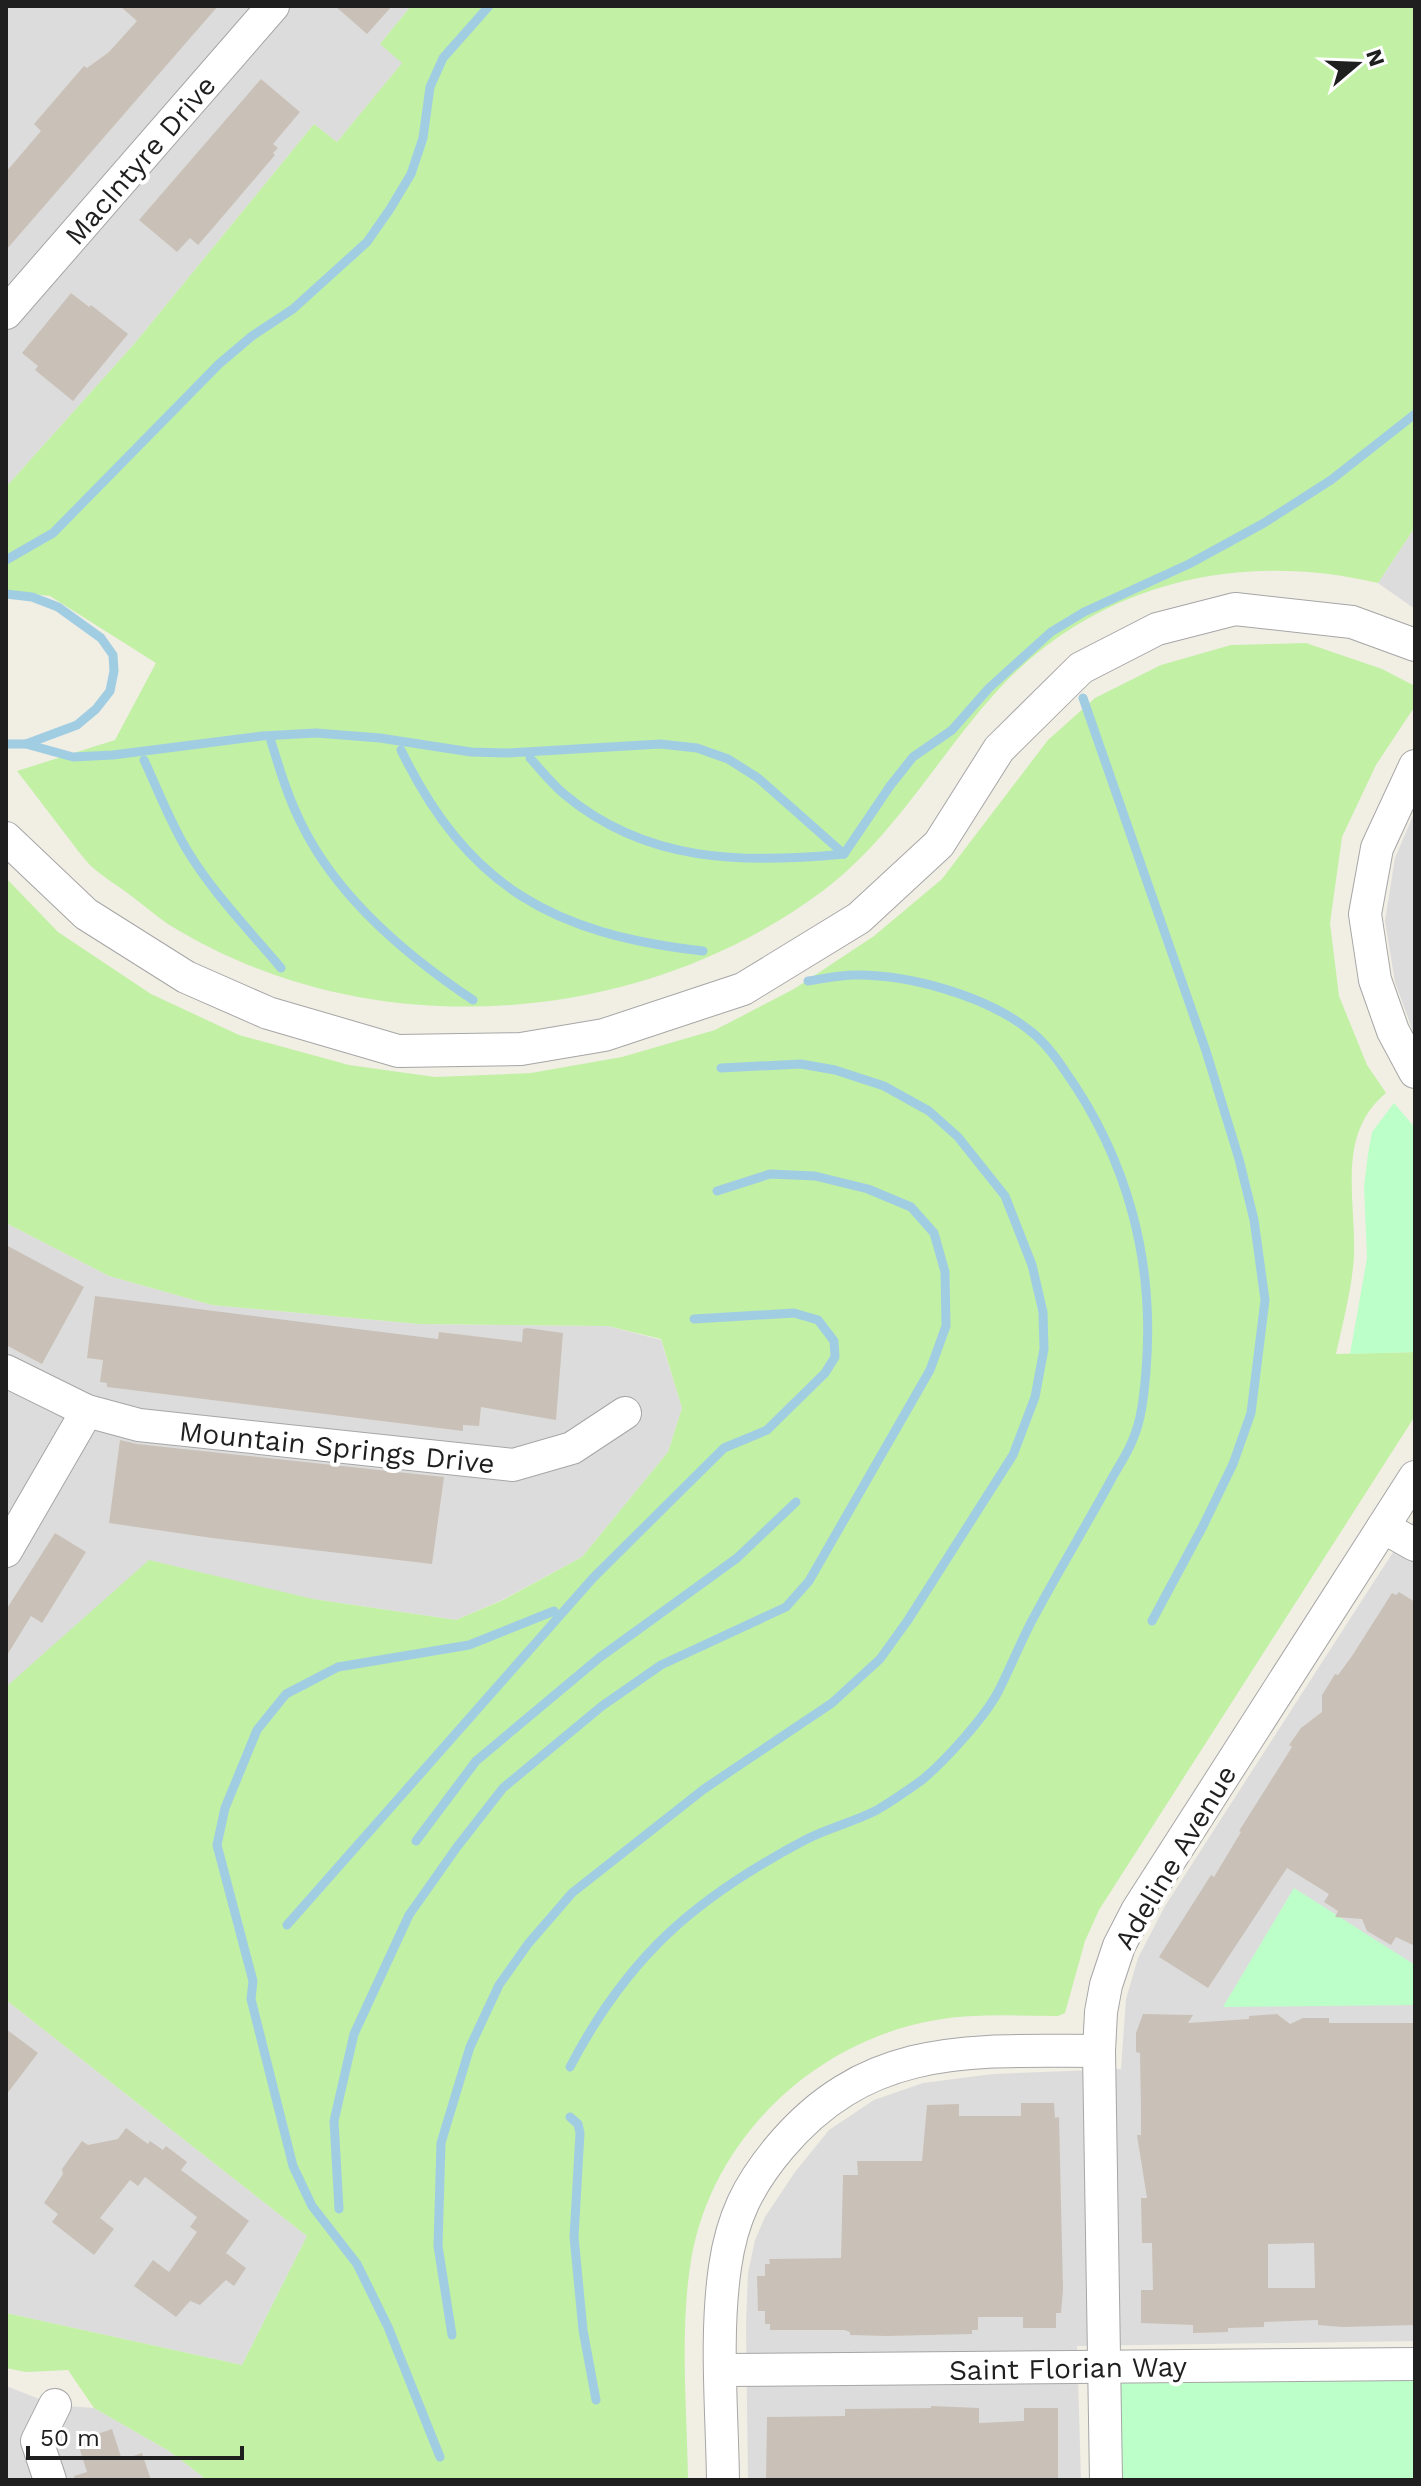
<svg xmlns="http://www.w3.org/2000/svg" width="1421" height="2486" viewBox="0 0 1421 2486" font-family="'Work Sans',sans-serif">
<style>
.residential{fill:#dddcdc}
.grass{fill:#c2f0a5}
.park{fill:#bdffc9}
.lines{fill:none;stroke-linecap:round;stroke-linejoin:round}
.stream{stroke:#a1cde3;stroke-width:9}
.building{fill:#c9c1b7;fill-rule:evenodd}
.street-casing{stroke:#a6a6a6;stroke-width:34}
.street{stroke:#fff;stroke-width:32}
.labels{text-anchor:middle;stroke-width:8;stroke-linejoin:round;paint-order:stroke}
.street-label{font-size:28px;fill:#1f1f1f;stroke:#fff}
</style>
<rect width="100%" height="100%" fill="#f1eee4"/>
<g class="residential">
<path d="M6,6H411L380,44L403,62L337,142L314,124L135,343L6,487Z"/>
<path d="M1415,527V609L1378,583Z"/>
<path d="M1415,811V1037L1395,982L1385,921L1395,858Z"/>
<path d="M6,1223L109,1276L212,1305L419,1324L608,1326L661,1340L682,1408L668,1452L582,1557L502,1600L456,1620L313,1599L6,1688Z"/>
<path d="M1415,1518V2341L1077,2346L1081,2480H748L746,2325L748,2273L755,2240L765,2217L795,2172L829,2130L874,2100L923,2083L993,2074L1121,2069L1126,1999L1138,1958L1165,1906Z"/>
<path d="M6,2000L307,2236L242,2365L6,2313Z"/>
<path d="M6,2386L55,2405L94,2408L169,2451L202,2476L204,2480H6Z"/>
</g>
<g class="grass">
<path d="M411,6H1415V527L1378,583C1238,550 1096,583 997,691C938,756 895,836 824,890C639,1029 367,1048 168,924C155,915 142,904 130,895C117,885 103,877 91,866C82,857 74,845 66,835C50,814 34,793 17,771L115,740L156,663L50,596L6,591V487L135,343L314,124L337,142L402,63L380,44Z"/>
<path d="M1306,643L1382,669L1415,686V706L1376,765L1342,837L1330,923L1339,996L1367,1065L1386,1093C1336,1134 1356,1199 1354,1256C1352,1288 1343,1322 1336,1354L1415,1352V1416L1099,1910L1085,1941L1065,2013L1058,2016C1017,2016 976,2013 936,2020C813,2041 708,2141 690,2267C680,2334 687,2412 688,2480H204L202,2476L169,2451L94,2408L68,2370L26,2372L6,2368V2313L242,2365L307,2236L6,2000V1687L149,1560L313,1599L456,1620L503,1600L582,1557L668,1452L682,1408L661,1339L608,1326L419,1324L212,1305L109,1276L6,1223V878L58,932L151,994L239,1035L349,1065L435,1077L531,1073L622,1057L715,1030L794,989L874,936L942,879L1048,740L1095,698L1161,665L1231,645Z"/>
</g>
<g class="park">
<path d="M1394,1103L1415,1128V1352L1350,1354L1367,1258L1364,1186L1368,1154L1372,1132Z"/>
<path d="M1294,1888L1415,1965V2005L1223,2007Z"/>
<path d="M1415,2370V2480H1116L1114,2374Z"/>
</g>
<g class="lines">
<g class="stream">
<path d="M6,560L53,533L219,364L252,336L293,309L367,242L390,209L411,174L423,138L430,87L443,58L489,6"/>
<path d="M6,594L32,597L58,607L101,638L113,655L114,671L110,691L96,709L77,725L26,744"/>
<path d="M1083,698L1206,1051L1239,1159L1254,1220L1265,1300L1251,1413L1233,1464L1203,1526L1152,1621"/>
<path d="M271,741C280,771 289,800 303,827C339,899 407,956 473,1000"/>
<path d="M6,744H26L73,757L113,755L262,736L316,733L380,738L471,752L506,753L660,744L697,748L728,759L758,778L844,854"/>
<path d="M401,750C468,888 554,934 703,951"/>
<path d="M530,758C541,770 552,784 564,794C646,863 744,864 844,854"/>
<path d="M144,760C158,790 170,822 187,850C213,893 249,930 281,968"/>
<path d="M844,854L890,786L913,757L952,730L989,688L1051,632L1084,612L1189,564L1264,523L1331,480L1415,414"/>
<path d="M416,1841L476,1761L599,1658L737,1558L796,1502"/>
<path d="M287,1925L593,1578L724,1448L767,1430L825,1373L835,1357L834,1341L818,1320L794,1313L694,1319"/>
<path d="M570,2067C628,1956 695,1898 805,1840C828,1828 854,1822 877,1810C892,1801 908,1790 922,1780C945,1761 984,1718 998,1692C1011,1667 1021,1640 1035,1615C1059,1570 1086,1526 1111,1480C1118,1467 1128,1453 1133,1439C1142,1419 1144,1393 1146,1371C1155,1262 1128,1160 1065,1071C1055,1056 1044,1041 1029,1030C986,996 909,974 854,975C839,975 823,979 808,981"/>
<path d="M570,2117L578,2124L580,2133L574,2237L583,2330L596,2400"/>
<path d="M339,2209L334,2121L354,2034L409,1915L457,1847L503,1788L602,1706L661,1665L786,1607L809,1581L930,1370L946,1326L945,1272L934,1233L911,1207L868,1189L815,1176L770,1174L717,1191"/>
<path d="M452,2335L438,2246L441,2143L470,2047L499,1985L528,1944L572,1893L704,1789L832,1703L880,1659L908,1620L1013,1455L1035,1397L1044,1349L1043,1312L1032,1265L1005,1196L958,1137L929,1111L884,1086L835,1070L801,1064L721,1068"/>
<path d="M440,2457L388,2327L357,2264L312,2206L293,2166L251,1999L253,1981L217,1845L225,1808L257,1730L286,1694L338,1667L469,1645L554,1611"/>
</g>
</g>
<g class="building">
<path d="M120,6H218L6,250V172L41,131L34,124L77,74L84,66L87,68L109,52L137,21Z"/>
<path d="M335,6H392L367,34Z"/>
<path d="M261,79L300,112L273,144L278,148L273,153L275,155L212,229L198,245L190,238L177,252L139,220Z"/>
<path d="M71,293L89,307L91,305L128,334L73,401L35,370L38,366L22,353Z"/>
<path d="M6,1245L84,1287L42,1364L6,1345Z"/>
<path d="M95,1296L438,1339L439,1332L522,1342L523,1329L527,1328L563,1333L556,1420L481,1407L479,1426L463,1425V1431L107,1387V1383L100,1382L103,1360L87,1358Z"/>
<path d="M120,1440L137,1444L444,1477L432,1564L212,1538L109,1523Z"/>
<path d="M55,1533L86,1552L42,1623L31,1616L6,1657V1610Z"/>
<path d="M1399,1592L1415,1602V1946L1396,1937L1391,1945L1367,1931L1362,1919L1335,1917L1338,1911L1324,1902L1329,1894L1287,1868L1208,1988L1159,1957L1211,1875L1214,1877L1241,1832L1239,1831L1292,1747L1289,1745L1301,1728L1322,1712V1695L1335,1674L1338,1675L1352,1656L1392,1593L1396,1595Z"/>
<path d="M1143,2014L1193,2015L1188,2023L1249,2019V2016L1277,2014L1290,2024L1303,2018H1329V2023H1415V2325L1342,2327L1318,2325V2320L1264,2322V2327L1228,2328V2332L1193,2333V2325L1141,2323V2290H1153L1152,2243H1142L1141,2198H1147L1137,2135H1141V2111L1140,2053L1136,2052V2033ZM1314,2243L1315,2288H1268V2244Z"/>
<path d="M6,2029L38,2053L6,2095Z"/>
<path d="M1021,2103H1054L1055,2118L1059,2117L1063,2290L1061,2313H1056V2328H1023V2317H978V2330H972V2334L887,2336L850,2335V2332L844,2330H770V2324H765V2311H758L757,2276H765V2264H770L769,2259L841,2258L843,2175H858L857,2161H922L927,2105L959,2104V2116H1021Z"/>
<path d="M126,2128L148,2144L150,2141L163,2150L166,2146L187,2162L181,2170L249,2221L226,2253L246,2268L234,2286L226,2280L200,2305L190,2301L176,2317L134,2286L153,2260L169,2272L197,2232L190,2227L197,2217L145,2177L138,2186L130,2180L100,2218L114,2229L94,2255L52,2222L58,2214L44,2203L63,2174L62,2169L82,2141L88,2145L118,2139Z"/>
<path d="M931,2406L979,2408V2423L1024,2421V2408H1058V2480H766L767,2417L845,2416V2409L931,2408Z"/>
<path d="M112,2429L122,2460L142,2453L151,2480H75L74,2476L87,2472L77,2441Z"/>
</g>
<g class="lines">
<defs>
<g id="street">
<path d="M6,313L273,6"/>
<path d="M1415,766L1377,848L1365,914L1375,980L1393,1031L1415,1072"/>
<path d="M6,838L86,914L186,977L268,1013L398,1051L521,1049L604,1035L743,989L859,918L939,844L999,749L1081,668L1157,629L1235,609L1352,622L1415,645"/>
<path d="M6,1371L87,1411L139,1425L513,1465L572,1448L625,1413"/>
<path d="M1383,1527L1415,1545"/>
<path d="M6,1551L87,1411"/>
<path d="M721,2370L1415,2364"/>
<path d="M50,2480L37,2441L55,2405"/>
<path d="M723,2480C722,2410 715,2336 725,2267C732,2218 748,2185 780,2147C869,2041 973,2051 1099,2051"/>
<path d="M1106,2480L1099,2051L1101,2012L1106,1985L1119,1946L1137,1911L1415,1477"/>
</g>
</defs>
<use href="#street" class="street-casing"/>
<use href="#street" class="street"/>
</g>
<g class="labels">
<g class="street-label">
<text transform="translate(140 160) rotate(-49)" y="10">MacIntyre Drive</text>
<text transform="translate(337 1447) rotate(6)" y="10">Mountain Springs Drive</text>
<text transform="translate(1175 1857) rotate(-59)" y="10">Adeline Avenue</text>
<text transform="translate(1068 2368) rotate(-1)" y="10">Saint Florian Way</text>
</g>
</g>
<rect width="1421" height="2486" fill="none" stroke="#1f1f1f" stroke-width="16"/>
<g transform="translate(1357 64) rotate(71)" stroke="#ffffff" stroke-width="6" paint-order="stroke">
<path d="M0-6L14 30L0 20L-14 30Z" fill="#1f1f1f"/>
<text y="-12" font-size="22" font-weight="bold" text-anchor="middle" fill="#1f1f1f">N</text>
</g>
<path d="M28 2446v12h214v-12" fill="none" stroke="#1f1f1f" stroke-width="4"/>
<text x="40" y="2446" font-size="24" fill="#1f1f1f" stroke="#ffffff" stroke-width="6" paint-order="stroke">50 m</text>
</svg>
